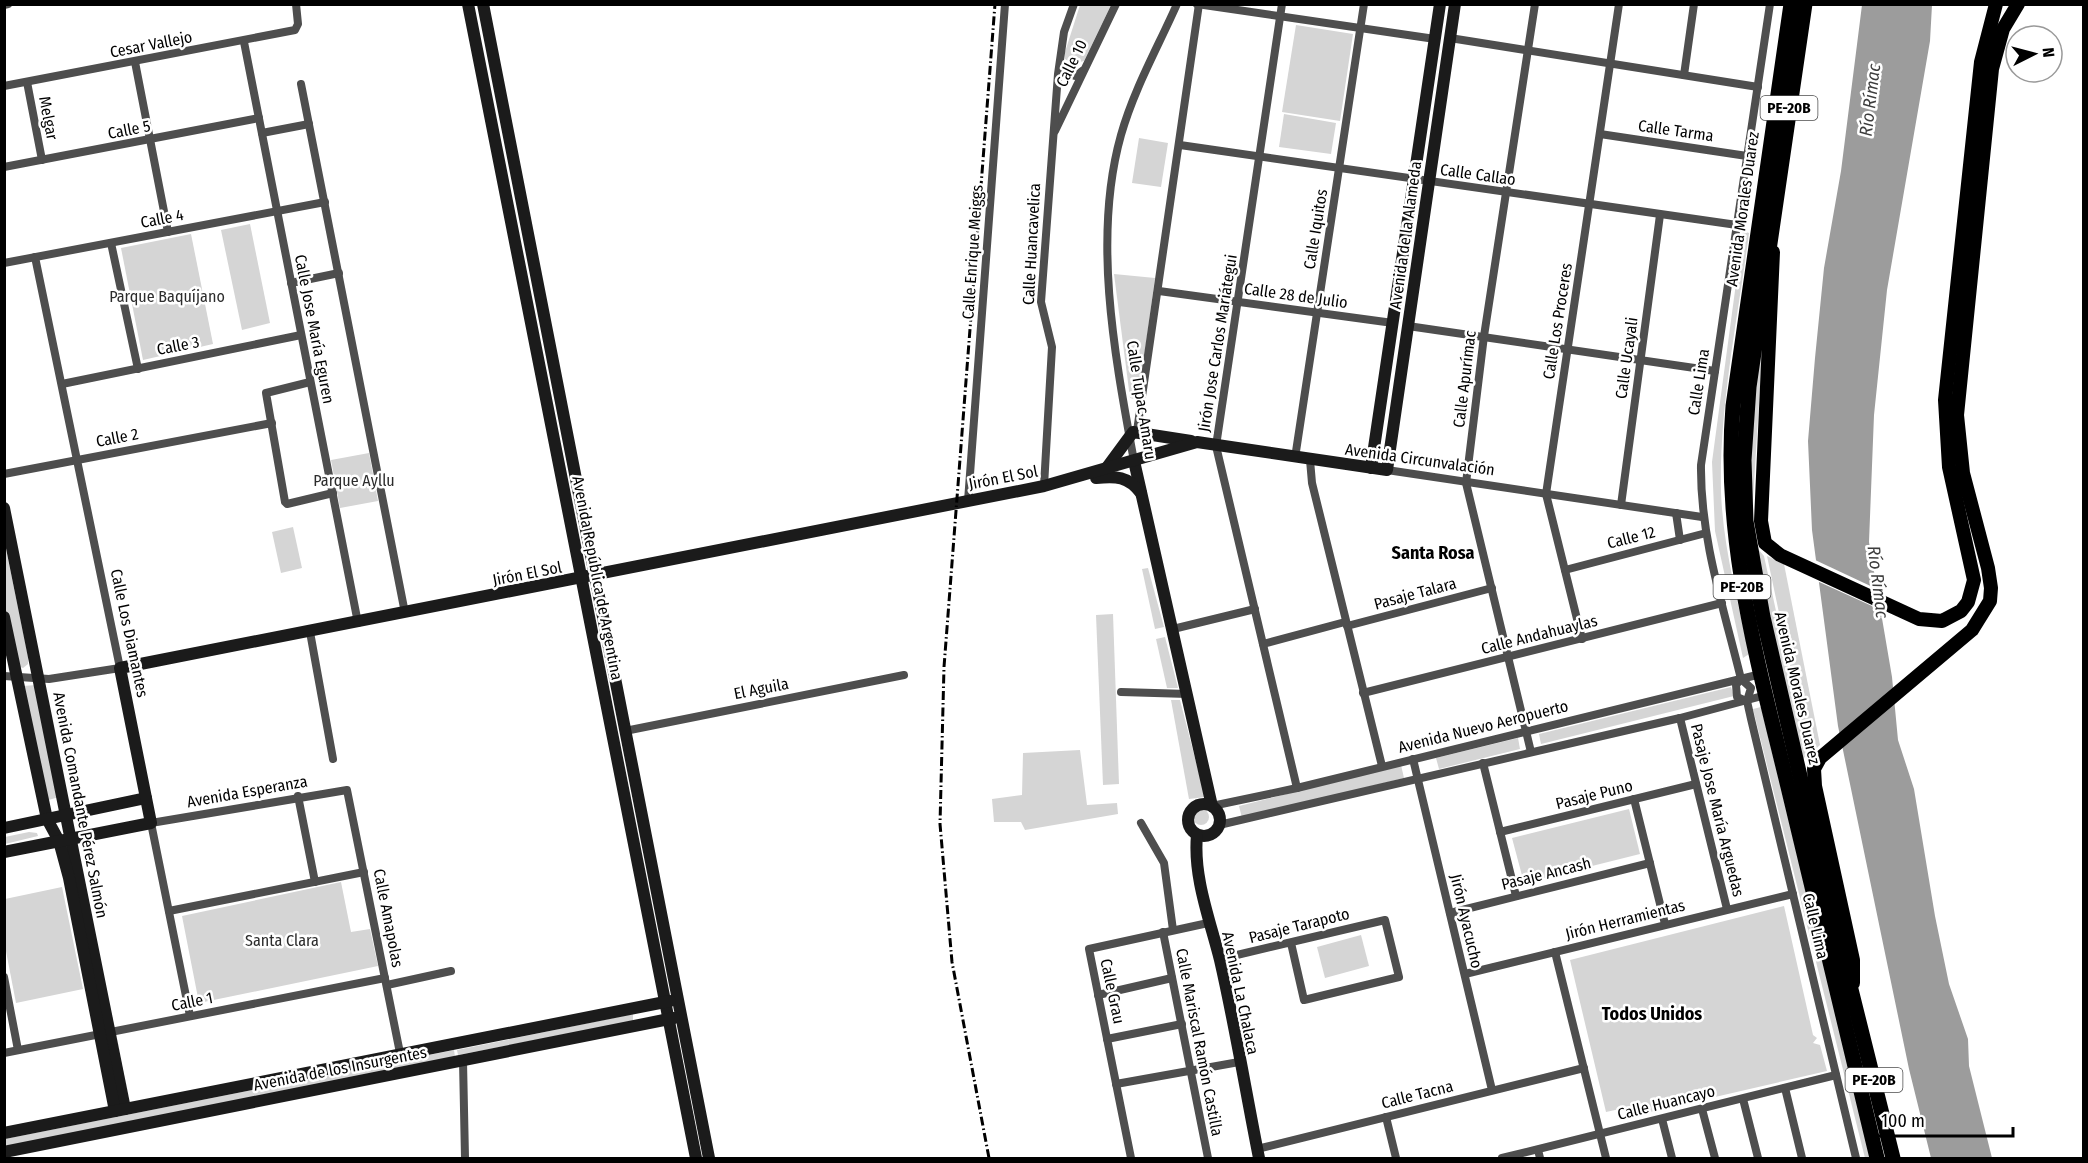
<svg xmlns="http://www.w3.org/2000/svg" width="2088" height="1163" viewBox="0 0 2088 1163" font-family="'Fira Sans Condensed',sans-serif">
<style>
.green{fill:#d5d5d5}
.water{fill:#9c9c9c}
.pier{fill:#fff}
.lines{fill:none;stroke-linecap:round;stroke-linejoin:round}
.street{stroke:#4e4e4e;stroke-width:8}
.secondary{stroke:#1b1b1b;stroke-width:12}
.primary{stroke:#000;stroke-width:14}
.highway{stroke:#000;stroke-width:15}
.rail{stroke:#000;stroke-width:3;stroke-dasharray:9 3 1.5 3;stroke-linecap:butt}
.labels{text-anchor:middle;stroke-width:5;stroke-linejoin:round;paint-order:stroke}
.shield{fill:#fff;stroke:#4c4c4c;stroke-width:1.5}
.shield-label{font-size:15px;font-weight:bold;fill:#000}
.street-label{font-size:16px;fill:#000;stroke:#fff}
.park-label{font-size:16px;fill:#2c2c2c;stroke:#fff}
.water-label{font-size:18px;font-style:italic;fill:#3d3d3d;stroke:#fff}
.neighbourhood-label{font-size:18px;font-weight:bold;fill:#000;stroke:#fff}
</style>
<rect width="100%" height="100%" fill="#fff"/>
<g class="green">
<path d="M1080,5H1111L1084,61L1072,64L1065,59V52Z"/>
<path d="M1296,25L1353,34L1340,121L1282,112Z"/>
<path d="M1284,114L1336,123L1331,154L1279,147Z"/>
<path d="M1139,138L1168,143L1161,187L1132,183Z"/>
<path d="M250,224L270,323L242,330L221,230Z"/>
<path d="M1743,231L1749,233C1738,318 1719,406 1721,492C1723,547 1738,601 1749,654L1743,658L1715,531L1712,462Z"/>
<path d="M191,234L213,344L143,360L121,248Z"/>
<path d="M1114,274L1155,278L1138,400L1130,398Z"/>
<path d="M1766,291L1753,499L1750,524L1748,455Z"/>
<path d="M369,453L378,501L340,508L331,460Z"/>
<path d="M293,527L302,568L281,573L272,532Z"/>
<path d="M4,539L28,657V664L23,668L17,666L5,612Z"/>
<path d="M1753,543L1764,556L1807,753L1801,763Z"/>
<path d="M1767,556L1784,564L1820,745L1809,755Z"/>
<path d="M1148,568L1164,627L1155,629L1142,569Z"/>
<path d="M1113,614L1119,784L1103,785L1096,615Z"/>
<path d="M1165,637L1178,688H1167L1156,639Z"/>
<path d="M36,685L59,797L45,801L23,686Z"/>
<path d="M1731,687L1734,696L1541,744L1539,734Z"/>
<path d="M1171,700H1180L1205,797L1189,799Z"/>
<path d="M1761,707L1871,1158H1865L1753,709Z"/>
<path d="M1518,738L1520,749L1439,769L1436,758Z"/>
<path d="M1080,750L1087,805L1117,803L1118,814L1025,830L1021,822H994L992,799L1022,795L1023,753Z"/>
<path d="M1401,765L1404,778L1242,818L1239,806Z"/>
<circle cx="1201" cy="817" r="8"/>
<path d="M1629,809L1640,854L1524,883L1512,838Z"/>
<path d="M29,832L37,833L38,836L5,844V837Z"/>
<path d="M341,882L351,932L370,929L378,966L199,1003L182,916Z"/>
<path d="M62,887L83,989L16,1003L5,946V899Z"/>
<path d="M1784,906L1813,1035L1817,1038L1813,1043L1820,1045L1827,1071L1650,1112L1647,1103L1606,1112L1570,960Z"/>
<path d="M1361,935L1369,966L1325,978L1317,947Z"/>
<path d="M633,1014V1021L458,1055L457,1050Z"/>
<path d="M454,1050L455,1057L5,1147V1139Z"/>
</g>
<path class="water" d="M1862,5H1932L1930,41L1887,290L1874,415L1869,542L1892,677L1898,740L1914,789L1935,916L1949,984L1968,1039L1969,1066L1992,1158H1931L1909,1069L1838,726L1812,530L1808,441L1815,358L1824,268L1841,171Z"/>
<path class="pier" d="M1813,559L1879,590L1883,611L1817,581Z"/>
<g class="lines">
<g class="street">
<path d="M1197,4L1435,39"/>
<path d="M1282,4L1216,446L1297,788"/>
<path d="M1770,4L1701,465C1700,538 1724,609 1741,679L1751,688L1747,701L1751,719L1856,1158"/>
<path d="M4,5L8,4"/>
<path d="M1450,38L1758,87"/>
<path d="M244,42L358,623"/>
<path d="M135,62L168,232"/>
<path d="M1060,64L1062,73L1076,76L1082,71"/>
<path d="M1684,75L1694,4"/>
<path d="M27,82L42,160"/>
<path d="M301,84L405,613"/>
<path d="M4,86L295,30L298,24L296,4"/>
<path d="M1055,131L1116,4"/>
<path d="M262,133L309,124"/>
<path d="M1600,134L1747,156"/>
<path d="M1180,145L1737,225"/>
<path d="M4,167L259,118"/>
<path d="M111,243L138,369"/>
<path d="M4,263L325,202"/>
<path d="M291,283L339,273"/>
<path d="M1159,291L1393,323"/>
<path d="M1408,326L1715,371"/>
<path d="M310,382L266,393L285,502L287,504L333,493"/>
<path d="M62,384L301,335"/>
<path d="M1137,431L1199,4"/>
<path d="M1295,458L1364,4"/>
<path d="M1310,460L1312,483L1382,766"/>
<path d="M1134,461C1115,357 1092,238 1121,135C1134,89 1158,47 1177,4"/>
<path d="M1387,470L1702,517"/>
<path d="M4,474L272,423"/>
<path d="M1044,486L1052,347L1041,302L1058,74L1064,32L1074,4"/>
<path d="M968,501L1005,4"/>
<path d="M1621,505L1660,215"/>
<path d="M1676,513L1680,540"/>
<path d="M1565,570L1706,533"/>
<path d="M1347,626L1492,588"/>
<path d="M1173,629L1255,609"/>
<path d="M310,632L333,759"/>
<path d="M1582,639L1546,494L1619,4"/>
<path d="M1263,644L1345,622"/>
<path d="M4,676L49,679L120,668L35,257"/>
<path d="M1741,679L1736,685L1737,697L1746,701"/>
<path d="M1121,692L1188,694"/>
<path d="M1363,693L1722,603"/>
<path d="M1680,718L1727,909"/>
<path d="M625,731L904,675"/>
<path d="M1531,752L1466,483L1484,336L1535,4"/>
<path d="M1413,759L1492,1090"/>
<path d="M1483,763L1516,896"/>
<path d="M298,796L315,882"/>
<path d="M1634,799L1665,924"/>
<path d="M1212,806L1297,788L1761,674"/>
<path d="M1141,823L1164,863L1173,930"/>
<path d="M1219,825L1680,718L1766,695"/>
<path d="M1500,832L1696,784"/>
<path d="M169,911L364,872"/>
<path d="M1450,913L1650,863"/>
<path d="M1163,932L1208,1158"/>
<path d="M1555,952L1606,1158"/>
<path d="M1220,959L1385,920L1399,977L1304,1000L1291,943"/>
<path d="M1465,974L1793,894"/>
<path d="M4,977L18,1050"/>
<path d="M387,985L451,971"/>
<path d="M1098,995L1172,978"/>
<path d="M190,1016L151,823L347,790L400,1053"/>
<path d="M1107,1039L1182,1024"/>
<path d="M4,1053L385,978"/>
<path d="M463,1061L465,1158"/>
<path d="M1116,1084L1239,1062"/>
<path d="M1785,1088L1802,1158"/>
<path d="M1743,1099L1758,1158"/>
<path d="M1702,1109L1715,1158"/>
<path d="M1386,1117L1396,1158"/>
<path d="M1662,1119L1672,1158"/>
<path d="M1257,1149L1584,1068"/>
<path d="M1538,1150L1540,1158"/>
<path d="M1131,1158L1089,949L1208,923"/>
<path d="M1502,1158L1836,1075"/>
</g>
<g class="secondary">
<path d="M468,4L696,1158"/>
<path d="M483,4L709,1158"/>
<path d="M1134,461L1212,806"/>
<path d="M1371,468L1440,4"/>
<path d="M1105,470L1133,432L1191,441"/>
<path d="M1096,478C1116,476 1128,476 1141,493"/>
<path d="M4,508L125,1109"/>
<path d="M4,617L47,819L59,841L69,878L115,1111"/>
<circle cx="1204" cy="820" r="16"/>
<path d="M4,828L146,798"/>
<path d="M1197,835C1193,877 1210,920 1220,960C1235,1025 1246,1093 1259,1158"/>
<path d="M4,852L151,823L120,668L1044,486L1197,442L1387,470L1455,4"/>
<path d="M4,1133L670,1001"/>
<path d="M4,1152L674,1018"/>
</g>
<g class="primary">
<path d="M1773,252L1761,521L1765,543L1780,555L1919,619L1942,621L1961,611L1968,602L1974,580L1949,467L1945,400L1981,62L1996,4"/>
<path d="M1853,983V960L1815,786L1814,769L1820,758L1972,630L1990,601L1991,588L1988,568L1963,473L1957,415L1992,69L2003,29L2018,4"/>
</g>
<g class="highway">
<path d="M1791,4L1733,406C1722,538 1757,659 1788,787C1818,911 1848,1035 1877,1158"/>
<path d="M1805,4L1749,387L1744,460L1746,521L1763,617L1830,905L1893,1158"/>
</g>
<path class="rail" d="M989,1158L952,962L940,824L944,667L995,4"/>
</g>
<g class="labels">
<g class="shield">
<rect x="1760.5" y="96" width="57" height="24" rx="4.5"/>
<rect x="1713.5" y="575" width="57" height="24" rx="4.5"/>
<rect x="1845.5" y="1068" width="57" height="24" rx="4.5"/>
</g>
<g class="shield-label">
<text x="1789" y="113">PE-20B</text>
<text x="1742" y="592">PE-20B</text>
<text x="1874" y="1085">PE-20B</text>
</g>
<g class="street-label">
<text transform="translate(151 44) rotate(-11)" y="6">Cesar Vallejo</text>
<text transform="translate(1071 63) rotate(-64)" y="6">Calle 10</text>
<text transform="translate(49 118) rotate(79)" y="6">Melgar</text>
<text transform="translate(129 129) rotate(-11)" y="6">Calle 5</text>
<text transform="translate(1676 130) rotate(8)" y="6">Calle Tarma</text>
<text transform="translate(1478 174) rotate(8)" y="6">Calle Callao</text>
<text transform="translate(1742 209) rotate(-82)" y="6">Avenida Morales Duarez</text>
<text transform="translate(162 218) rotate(-11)" y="6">Calle 4</text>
<text transform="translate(1315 229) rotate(-81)" y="6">Calle Iquitos</text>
<text transform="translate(1405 235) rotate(-82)" y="6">Avenida de la Alameda</text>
<text transform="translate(1031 244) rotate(-87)" y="6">Calle Huancavelica</text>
<text transform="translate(972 252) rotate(-86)" y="6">Calle Enrique Meiggs</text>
<text transform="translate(1296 295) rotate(8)" y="6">Calle 28 de Julio</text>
<text transform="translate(1557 321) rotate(-81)" y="6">Calle Los Proceres</text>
<text transform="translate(315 329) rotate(79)" y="6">Calle Jose María Eguren</text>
<text transform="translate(1217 343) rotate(-81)" y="6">Jirón Jose Carlos Mariátegui</text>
<text transform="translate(178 345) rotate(-11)" y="6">Calle 3</text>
<text transform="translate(1626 358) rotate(-82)" y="6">Calle Ucayali</text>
<text transform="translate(1464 379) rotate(-83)" y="6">Calle Apurímac</text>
<text transform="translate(1698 382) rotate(-81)" y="6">Calle Lima</text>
<text transform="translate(1142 400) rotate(81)" y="6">Calle Tupac Amaru</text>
<text transform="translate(117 437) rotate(-11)" y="6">Calle 2</text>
<text transform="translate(1420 459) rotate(8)" y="6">Avenida Circunvalación</text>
<text transform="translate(1003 477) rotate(-11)" y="6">Jirón El Sol</text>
<text transform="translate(1631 537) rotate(-14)" y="6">Calle 12</text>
<text transform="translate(527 573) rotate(-11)" y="6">Jirón El Sol</text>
<text transform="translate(598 578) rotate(79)" y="6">Avenida República de Argentina</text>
<text transform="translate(1415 593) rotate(-15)" y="6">Pasaje Talara</text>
<text transform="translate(130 633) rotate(78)" y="6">Calle Los Diamantes</text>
<text transform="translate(1539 634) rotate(-14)" y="6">Calle Andahuaylas</text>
<text transform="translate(761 688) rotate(-11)" y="6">El Aguila</text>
<text transform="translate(1798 688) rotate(77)" y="6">Avenida Morales Duarez</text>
<text transform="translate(1483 726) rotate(-14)" y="6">Avenida Nuevo Aeropuerto</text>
<text transform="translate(247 791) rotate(-10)" y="6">Avenida Esperanza</text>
<text transform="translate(1594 794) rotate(-14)" y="6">Pasaje Puno</text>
<text transform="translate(81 805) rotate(79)" y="6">Avenida Comandante Pérez Salmón</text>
<text transform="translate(1718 810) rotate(76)" y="6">Pasaje Jose María Arguedas</text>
<text transform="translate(1546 873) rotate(-14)" y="6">Pasaje Ancash</text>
<text transform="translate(389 918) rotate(79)" y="6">Calle Amapolas</text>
<text transform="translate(1625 919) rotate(-14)" y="6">Jirón Herramientas</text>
<text transform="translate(1467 921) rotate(77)" y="6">Jirón Ayacucho</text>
<text transform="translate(1299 925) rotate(-14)" y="6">Pasaje Tarapoto</text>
<text transform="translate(1816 926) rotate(77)" y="6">Calle Lima</text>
<text transform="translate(1113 991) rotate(78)" y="6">Calle Grau</text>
<text transform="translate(1241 993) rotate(78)" y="6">Avenida La Chalaca</text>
<text transform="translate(192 1001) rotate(-11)" y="6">Calle 1</text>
<text transform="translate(1200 1042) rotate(79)" y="6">Calle Mariscal Ramón Castilla</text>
<text transform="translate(340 1068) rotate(-11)" y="6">Avenida de los Insurgentes</text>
<text transform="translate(1417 1094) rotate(-14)" y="6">Calle Tacna</text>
<text transform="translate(1666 1102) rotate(-14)" y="6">Calle Huancayo</text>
</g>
<g class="park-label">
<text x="167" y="302">Parque Baquíjano</text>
<text x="354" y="486">Parque Ayllu</text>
<text x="282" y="946">Santa Clara</text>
</g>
<g class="water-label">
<text transform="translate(1870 100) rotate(-83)" y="6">Río Rímac</text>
<text transform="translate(1878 582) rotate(83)" y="6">Río Rímac</text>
</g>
<g class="neighbourhood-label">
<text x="1433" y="559">Santa Rosa</text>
<text x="1652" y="1020">Todos Unidos</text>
</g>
</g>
<rect width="2088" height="1163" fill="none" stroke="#000000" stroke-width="12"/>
<g transform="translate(2034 54) rotate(84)"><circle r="28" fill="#ffffff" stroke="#999999" stroke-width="1.5"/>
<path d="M0-4.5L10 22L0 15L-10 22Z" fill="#000000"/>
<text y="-9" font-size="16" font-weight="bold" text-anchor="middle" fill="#000000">N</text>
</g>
<path d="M1872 1127v9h141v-9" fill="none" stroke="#000000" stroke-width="3"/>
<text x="1881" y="1127" font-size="18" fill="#000000" stroke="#ffffff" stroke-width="4.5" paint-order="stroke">100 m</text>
</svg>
